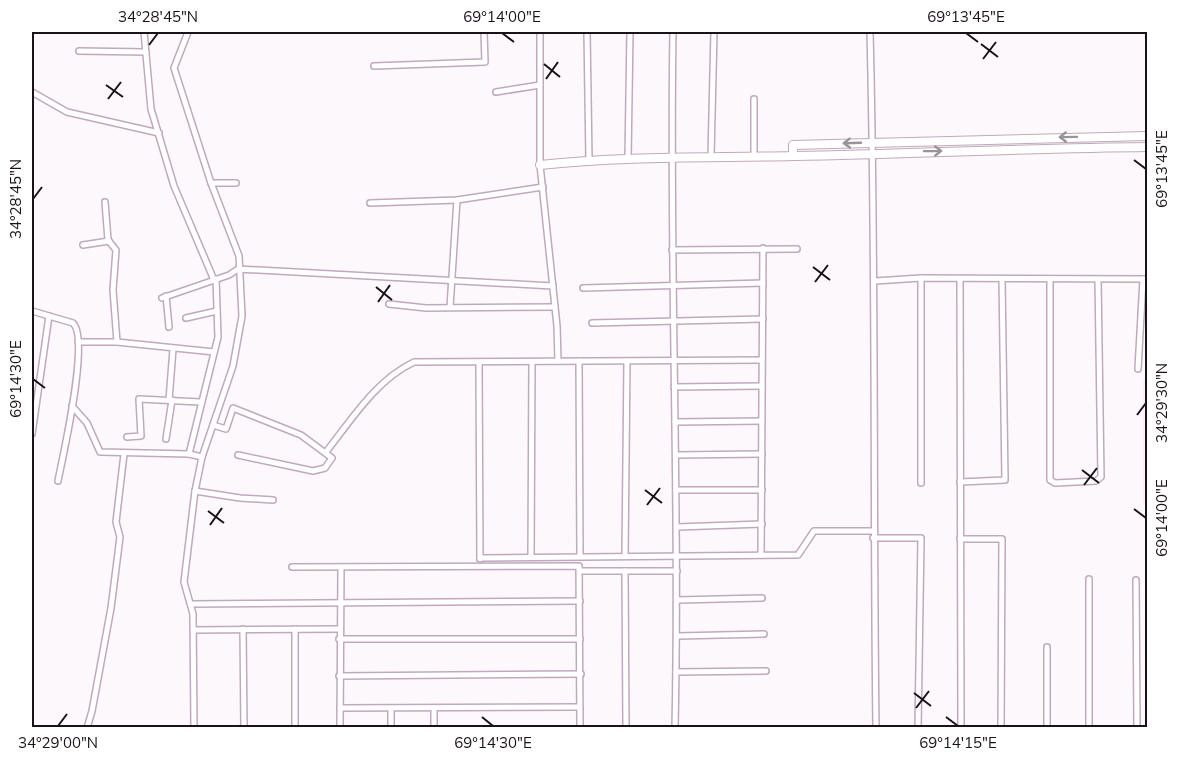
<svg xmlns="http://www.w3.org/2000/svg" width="1179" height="759" viewBox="0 0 1179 759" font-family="Mulish,sans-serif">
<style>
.built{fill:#ffecfb}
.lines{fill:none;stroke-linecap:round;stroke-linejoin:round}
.street-casing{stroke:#c0a9bc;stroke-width:8}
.secondary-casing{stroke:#c0a9bc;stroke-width:10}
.street{stroke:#fff;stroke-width:5}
.secondary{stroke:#fff;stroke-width:8}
.oneway{stroke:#989498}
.ticks{fill:none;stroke:#1a1219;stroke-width:2}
.neatline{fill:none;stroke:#1a1219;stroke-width:2}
.ticks-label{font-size:15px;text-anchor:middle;fill:#1a1219}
</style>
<rect width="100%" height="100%" fill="#fdf8fc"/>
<path class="built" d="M1143,380H1148L1147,504H1143Z"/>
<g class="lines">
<defs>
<g id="street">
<path d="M144,32L151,109L174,186L214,280"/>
<path d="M188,32L174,68L211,183L239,256L242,316L233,366L202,457L195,491L184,582L193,614L194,728"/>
<path d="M540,32V165L557,326L558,361"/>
<path d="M587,32L589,160"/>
<path d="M673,32C669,264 680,495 675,728"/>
<path d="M870,32C876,263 873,495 876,728"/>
<path d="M79,51L146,52"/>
<path d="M374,66L485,62L484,32"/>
<path d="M32,92L67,112L159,133"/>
<path d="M496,92L540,85"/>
<path d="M754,99V156"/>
<path d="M711,156L714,32"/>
<path d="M628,159L630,32"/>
<path d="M211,183H236"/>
<path d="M105,202L108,240L116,250L113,290L117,342"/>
<path d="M370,203L457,200L543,187"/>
<path d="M83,245L109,241"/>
<path d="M672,250L797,249"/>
<path d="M921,278V483"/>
<path d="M1050,279V480L1055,483L1096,481L1101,477L1098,280"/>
<path d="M960,280L961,728"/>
<path d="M875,281L921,278L1148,279"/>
<path d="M583,288L763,283"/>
<path d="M166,296L169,327"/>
<path d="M162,298L229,275L238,269L553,286"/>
<path d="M389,304L426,308L555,307"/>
<path d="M450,307L457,200"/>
<path d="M32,311L73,323C90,339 63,455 58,481"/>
<path d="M186,318L217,311"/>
<path d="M592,323L763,319"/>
<path d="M78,342H117L214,352"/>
<path d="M579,361L580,556"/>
<path d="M479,363L480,559"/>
<path d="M1138,369L1143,279"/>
<path d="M674,387L762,386"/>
<path d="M169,400L173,349"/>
<path d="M72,406L87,423L100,452L189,454L202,457"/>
<path d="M675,422L762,421"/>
<path d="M213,425L226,429L233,408L301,435L332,458L325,468L313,471L238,455"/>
<path d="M32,434L49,316"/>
<path d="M127,437L141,436L139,399L200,402"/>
<path d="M166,439L172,400"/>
<path d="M326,452C352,419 376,380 414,362L762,360"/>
<path d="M189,454L218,337L216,279"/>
<path d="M676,455L762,454"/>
<path d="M960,482L1005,480L1002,280"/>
<path d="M676,490H762"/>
<path d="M195,491L240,498L273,500"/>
<path d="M677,527L762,524"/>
<path d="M873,538H921L918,728"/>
<path d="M960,539H1002L1001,728"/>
<path d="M761,555L763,248"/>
<path d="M625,556L627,361"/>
<path d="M531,557L532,362"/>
<path d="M480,558L798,555L814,531H873"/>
<path d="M292,567L579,566L580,728"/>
<path d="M580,571H677"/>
<path d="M625,571L626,728"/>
<path d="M1136,580L1137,728"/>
<path d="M677,600L762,598"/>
<path d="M191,604L580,601"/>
<path d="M243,629L244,728"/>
<path d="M295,629V728"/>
<path d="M193,630L340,629"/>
<path d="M678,636L764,634"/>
<path d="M339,639H580"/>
<path d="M1047,647V728"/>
<path d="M676,672L766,671"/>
<path d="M339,676L581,674"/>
<path d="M340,708L580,707"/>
<path d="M391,710V728"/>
<path d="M87,728L92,711L111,608L120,537L116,522L124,454"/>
<path d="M340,728L341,568"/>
<path d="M434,728V708"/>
<path d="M1089,728V579"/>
</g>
<g id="secondary">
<path d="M793,156V145L1148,136"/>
<path d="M540,165C624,156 709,158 794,156C912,154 1029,148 1148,147"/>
</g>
</defs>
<use href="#street" class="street-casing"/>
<use href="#secondary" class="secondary-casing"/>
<use href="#street" class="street"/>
<use href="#secondary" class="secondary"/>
</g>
<defs><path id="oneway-shaft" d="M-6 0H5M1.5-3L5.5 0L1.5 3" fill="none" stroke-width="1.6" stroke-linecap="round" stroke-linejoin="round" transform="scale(1.5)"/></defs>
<g class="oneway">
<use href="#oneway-shaft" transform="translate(1068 137) rotate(179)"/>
<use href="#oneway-shaft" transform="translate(852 143) rotate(178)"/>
<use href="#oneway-shaft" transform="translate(933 151) rotate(-1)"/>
</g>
<path class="ticks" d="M502,33L514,42M966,33L978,42M981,44L998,57M149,45L158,33M983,59L996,42M544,64L560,77M546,79L558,62M106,85L123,97M108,99L121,82M1134,160L1146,169M33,199L42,187M813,267L830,280M815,282L828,265M376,287L392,300M378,302L390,285M33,379L45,388M1137,415L1146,403M1082,470L1099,483M1084,485L1097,468M645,490L662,503M647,505L660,488M1134,509L1146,518M208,511L224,523M210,525L222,508M914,693L931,706M916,708L929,691M482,717L493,726M946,717L958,726M58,726L67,714"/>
<rect width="1179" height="759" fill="none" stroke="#ffffff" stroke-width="66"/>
<rect x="33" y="33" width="1113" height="693" class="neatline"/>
<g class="ticks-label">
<text x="158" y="22">34°28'45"N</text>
<text x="502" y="22">69°14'00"E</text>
<text x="966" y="22">69°13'45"E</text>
<text transform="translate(1162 169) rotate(-90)" y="5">69°13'45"E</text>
<text transform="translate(16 199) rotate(-90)" y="5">34°28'45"N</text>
<text transform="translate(16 379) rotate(-90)" y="5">69°14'30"E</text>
<text transform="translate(1162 403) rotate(-90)" y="5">34°29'30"N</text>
<text transform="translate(1162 518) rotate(-90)" y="5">69°14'00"E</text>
<text x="58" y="748">34°29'00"N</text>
<text x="493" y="748">69°14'30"E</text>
<text x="958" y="748">69°14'15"E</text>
</g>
</svg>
